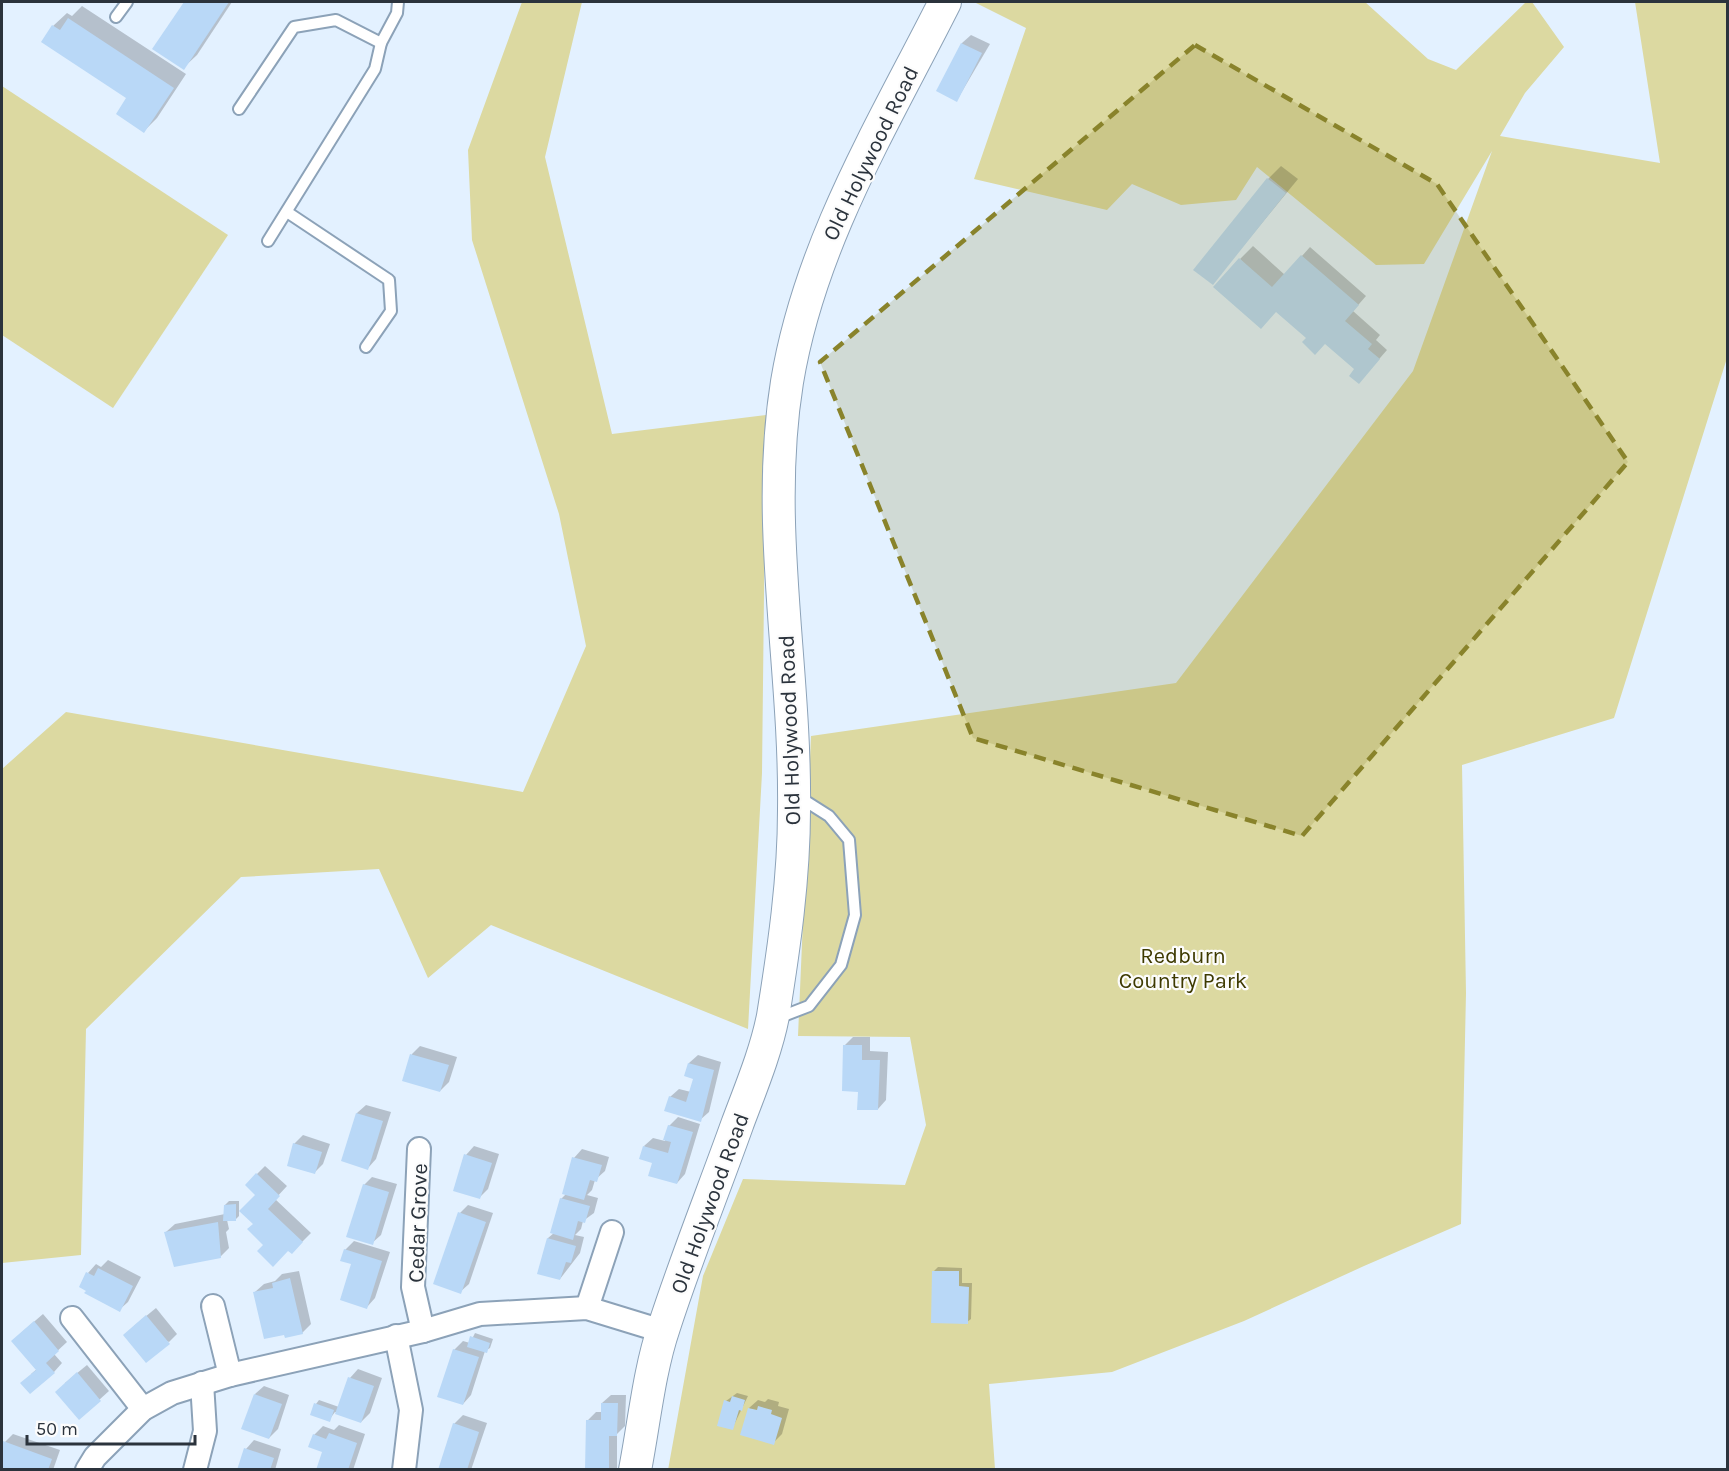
<svg xmlns="http://www.w3.org/2000/svg" width="1729" height="1471" viewBox="0 0 1729 1471" font-family="Karla,sans-serif">
<style>
.green{fill:#dcd9a1}
.shadow{fill:#0003}
.building{fill:#b9d8f7}
.lines{fill:none;stroke-linecap:round;stroke-linejoin:round}
.lane-casing{stroke:#8ca2b8;stroke-width:14}
.street-casing{stroke:#8ca2b8;stroke-width:26}
.secondary-casing{stroke:#8ca2b8;stroke-width:34}
.lane{stroke:#fff;stroke-width:10}
.street{stroke:#fff;stroke-width:22}
.secondary{stroke:#fff;stroke-width:32}
.marked{fill:#89832b;fill-opacity:0.2;stroke:#89832b;stroke-width:4.5;stroke-dasharray:12 8;stroke-linejoin:round}
.labels{text-anchor:middle;stroke-width:4.5;stroke-linejoin:round;paint-order:stroke}
.street-label{font-size:22px;fill:#2b333c;stroke:#fcfcfc}
.park-label{font-size:22px;fill:#3e3a00;stroke:#fcfcfc}
</style>
<rect width="100%" height="100%" fill="#e3f1ff"/>
<g class="green">
<path d="M522,2H582L545,157L612,434L766,415L762,773L748,1029L491,925L428,978L379,869L241,877L86,1029L81,1255L2,1263V769L66,712L523,792L586,646L559,514L472,240L468,150Z"/>
<path d="M974,2H1365L1428,59L1456,70L1526,2H1532L1564,47L1525,93L1500,136L1660,163L1635,2H1727V358L1614,718L1462,765L1466,993L1461,1224L1364,1266L1244,1321L1112,1372L989,1384L995,1469L668,1470L703,1276L743,1179L905,1185L926,1125L910,1037L798,1036L811,736L1176,683L1413,371L1492,151L1424,264L1376,265L1257,167L1236,200L1181,205L1132,184L1107,210L974,179L1026,28Z"/>
<path d="M2,86L228,235L113,408L2,335Z"/>
</g>
<g class="shadow">
<path d="M186,2H232L197,55L183,68L155,49Z"/>
<path d="M82,6L186,74L157,118L144,131L128,98L53,26L67,13L72,16Z"/>
<path d="M971,35L990,44L957,100L938,91L962,43Z"/>
<path d="M1281,166L1298,179L1213,283L1268,179Z"/>
<path d="M1253,246L1285,275L1310,247L1366,296L1353,311L1380,335L1376,340L1387,350L1367,373L1356,369L1325,342L1308,338L1240,259Z"/>
<path d="M853,1037H870V1051L888,1052L886,1100L878,1109L859,1090L845,1045Z"/>
<path d="M420,1046L457,1057L449,1082L440,1091L404,1080L412,1054Z"/>
<path d="M698,1055L721,1062L709,1112L700,1120L670,1097L679,1089L691,1092L695,1078L686,1075L689,1063Z"/>
<path d="M366,1105L391,1112L376,1159L368,1168L343,1160L357,1113Z"/>
<path d="M678,1117L700,1124L685,1174L677,1183L653,1162L644,1146L653,1138L665,1141L669,1126Z"/>
<path d="M303,1135L330,1144L323,1164L315,1172L294,1144Z"/>
<path d="M474,1146L499,1154L488,1189L479,1198L466,1155Z"/>
<path d="M582,1149L609,1157L605,1171L595,1180L592,1190L587,1195L598,1198L594,1213L583,1221L581,1229L575,1235L584,1237L580,1253L560,1279L539,1273L548,1238L554,1233L561,1199L566,1194L574,1158Z"/>
<path d="M265,1166L287,1186L275,1199L311,1233L292,1252L289,1249L265,1244L255,1224L257,1174Z"/>
<path d="M372,1177L397,1184L381,1235L372,1243L364,1185Z"/>
<path d="M229,1201H239V1216L235,1220H227L229,1229L226,1232L229,1248L220,1257L166,1232L175,1224L225,1214V1205Z"/>
<path d="M468,1205L493,1213L469,1284L460,1292V1213Z"/>
<path d="M354,1241L390,1252L375,1298L367,1307L353,1263L345,1250Z"/>
<path d="M108,1260L141,1277L128,1302L119,1310L88,1273L96,1264L101,1267Z"/>
<path d="M938,1267L962,1268V1283H972L971,1319L967,1322L934,1271Z"/>
<path d="M299,1271L311,1324L302,1333L255,1292L264,1284L275,1281L282,1274Z"/>
<path d="M156,1308L177,1334L169,1342L134,1326Z"/>
<path d="M43,1314L67,1342L54,1354L62,1363L54,1372L31,1374L37,1369L21,1333Z"/>
<path d="M475,1333L493,1339L490,1348L485,1351L471,1395L463,1404L454,1350L463,1341L470,1343Z"/>
<path d="M87,1365L109,1391L79,1418L65,1383Z"/>
<path d="M358,1369L382,1378L370,1413L361,1422L335,1412L329,1420L316,1404L319,1400L339,1407L350,1378Z"/>
<path d="M264,1386L289,1395L278,1429L269,1438L255,1394Z"/>
<path d="M737,1393L748,1396L732,1429L726,1401Z"/>
<path d="M611,1395H626L625,1426L617,1434V1470H587V1421L596,1412H602V1403Z"/>
<path d="M768,1399L779,1402L778,1406L789,1409L782,1434L773,1443L749,1408L758,1400L765,1402Z"/>
<path d="M463,1415L487,1423L471,1470H439L454,1424Z"/>
<path d="M339,1425L365,1434L353,1470L318,1469L324,1451L314,1435L323,1426L334,1430Z"/>
<path d="M13,1434L60,1450L53,1470L2,1469V1451L5,1442Z"/>
<path d="M254,1440L281,1449L275,1470H239L246,1449Z"/>
</g>
<g class="building">
<path d="M184,2H229L184,70L152,49Z"/>
<path d="M68,18L174,88L144,133L116,114L126,98L41,42L52,25L60,30Z"/>
<path d="M961,43L982,53L957,102L936,91Z"/>
<path d="M1267,178L1286,193L1213,285L1193,270Z"/>
<path d="M1301,255L1359,305L1345,321L1372,344L1368,349L1380,359L1359,384L1349,376L1354,369L1325,344L1315,355L1302,342L1306,338L1276,312L1261,329L1213,287L1239,258L1272,287Z"/>
<path d="M843,1045H862V1060H880L878,1110H857L858,1092L842,1091Z"/>
<path d="M410,1054L449,1065L440,1092L402,1081Z"/>
<path d="M688,1063L714,1070L701,1122L664,1111L669,1096L686,1102L693,1079L684,1076Z"/>
<path d="M356,1113L383,1121L368,1170L341,1161Z"/>
<path d="M668,1125L693,1132L677,1184L648,1176L652,1163L639,1159L643,1146L668,1153L671,1142L663,1140Z"/>
<path d="M293,1143L322,1152L315,1174L287,1166Z"/>
<path d="M464,1154L492,1163L480,1199L453,1191Z"/>
<path d="M572,1157L602,1165L597,1182L590,1180L584,1200L562,1194Z"/>
<path d="M256,1173L280,1196L268,1209L303,1242L292,1254L288,1251L273,1267L257,1251L263,1245L247,1229L253,1224L239,1211L255,1195L245,1185Z"/>
<path d="M363,1184L389,1192L373,1245L346,1237Z"/>
<path d="M560,1198L590,1206L585,1223L578,1221L573,1240L550,1233Z"/>
<path d="M236,1204V1221H223L224,1205Z"/>
<path d="M458,1212L486,1222L461,1294L433,1284Z"/>
<path d="M218,1222L221,1258L174,1267L164,1232Z"/>
<path d="M547,1238L576,1246L571,1263L566,1262L560,1280L537,1274Z"/>
<path d="M344,1249L382,1261L367,1309L340,1300L351,1264L340,1261Z"/>
<path d="M98,1268L133,1286L120,1312L84,1293L86,1291L79,1287L86,1272L94,1276Z"/>
<path d="M932,1271H959V1286L969,1287L968,1324L931,1323Z"/>
<path d="M290,1278L303,1334L285,1338L284,1335L264,1339L253,1292L273,1288L272,1283Z"/>
<path d="M146,1315L170,1344L146,1363L123,1335Z"/>
<path d="M34,1321L59,1351L46,1363L55,1373L30,1394L20,1383L36,1370L11,1341Z"/>
<path d="M470,1336L490,1343L487,1353L467,1347Z"/>
<path d="M453,1349L479,1357L463,1405L437,1397Z"/>
<path d="M77,1372L101,1401L79,1420L55,1392Z"/>
<path d="M348,1377L374,1386L361,1423L335,1414Z"/>
<path d="M254,1394L282,1404L269,1439L241,1429Z"/>
<path d="M732,1396L745,1400L742,1411L739,1410L733,1430L717,1426L724,1400L730,1402Z"/>
<path d="M314,1403L334,1410L330,1422L310,1415Z"/>
<path d="M601,1403H618L617,1436H609V1470H585L586,1420H601Z"/>
<path d="M758,1406L772,1410L771,1414L782,1418L774,1445L740,1435L748,1408L757,1410Z"/>
<path d="M453,1423L479,1432L467,1470H438Z"/>
<path d="M329,1433L357,1443L348,1470H316L322,1452L308,1447L313,1434L326,1439Z"/>
<path d="M3,1441L52,1459L48,1470H2Z"/>
<path d="M244,1448L274,1458L270,1470H237Z"/>
</g>
<g class="lines">
<defs>
<g id="lane">
<path d="M116,17L127,2"/>
<path d="M239,109L294,27L336,20L381,43"/>
<path d="M287,212L389,280L391,311L366,347"/>
<path d="M268,241L375,69L381,43L397,13L398,2"/>
<path d="M778,1018L809,1006L841,965L855,915L849,840L829,816L799,797"/>
</g>
<g id="street">
<path d="M419,1149L413,1287L423,1331"/>
<path d="M213,1306L230,1375"/>
<path d="M587,1308L612,1232"/>
<path d="M72,1318L143,1409"/>
<path d="M396,1336L411,1410L404,1470"/>
<path d="M87,1470L95,1457L143,1409L172,1393L230,1375L423,1331L480,1314L587,1308L662,1331"/>
<path d="M195,1470L205,1431L202,1383"/>
</g>
<path id="secondary" d="M635,1470C644,1424 649,1371 664,1327C686,1259 713,1192 737,1125C750,1090 766,1052 773,1016C784,948 794,879 794,810C796,667 764,525 787,382C810,243 883,125 945,2"/>
</defs>
<use href="#lane" class="lane-casing"/>
<use href="#street" class="street-casing"/>
<use href="#secondary" class="secondary-casing"/>
<use href="#lane" class="lane"/>
<use href="#street" class="street"/>
<use href="#secondary" class="secondary"/>
</g>
<path class="marked" d="M1195,45L1437,184L1628,462L1302,836L973,738L820,362Z"/>
<g class="labels">
<g class="street-label">
<text transform="translate(870 153) rotate(-64)" y="8">Old Holywood Road</text>
<text transform="translate(789 730) rotate(-92)" y="8">Old Holywood Road</text>
<text transform="translate(709 1203) rotate(-70)" y="8">Old Holywood Road</text>
<text transform="translate(417 1223) rotate(-88)" y="8">Cedar Grove</text>
</g>
<g class="park-label">
<text x="1183" y="963">Redburn<tspan x="1183" dy="25">Country Park</tspan></text>
</g>
</g>
<rect width="1729" height="1471" fill="none" stroke="#2b333c" stroke-width="6"/>
<path d="M27 1435v9h168v-9" fill="none" stroke="#2b333c" stroke-width="3"/>
<text x="36" y="1435" font-size="18" fill="#2b333c" stroke="#fcfcfc" stroke-width="4.5" paint-order="stroke">50 m</text>
</svg>
